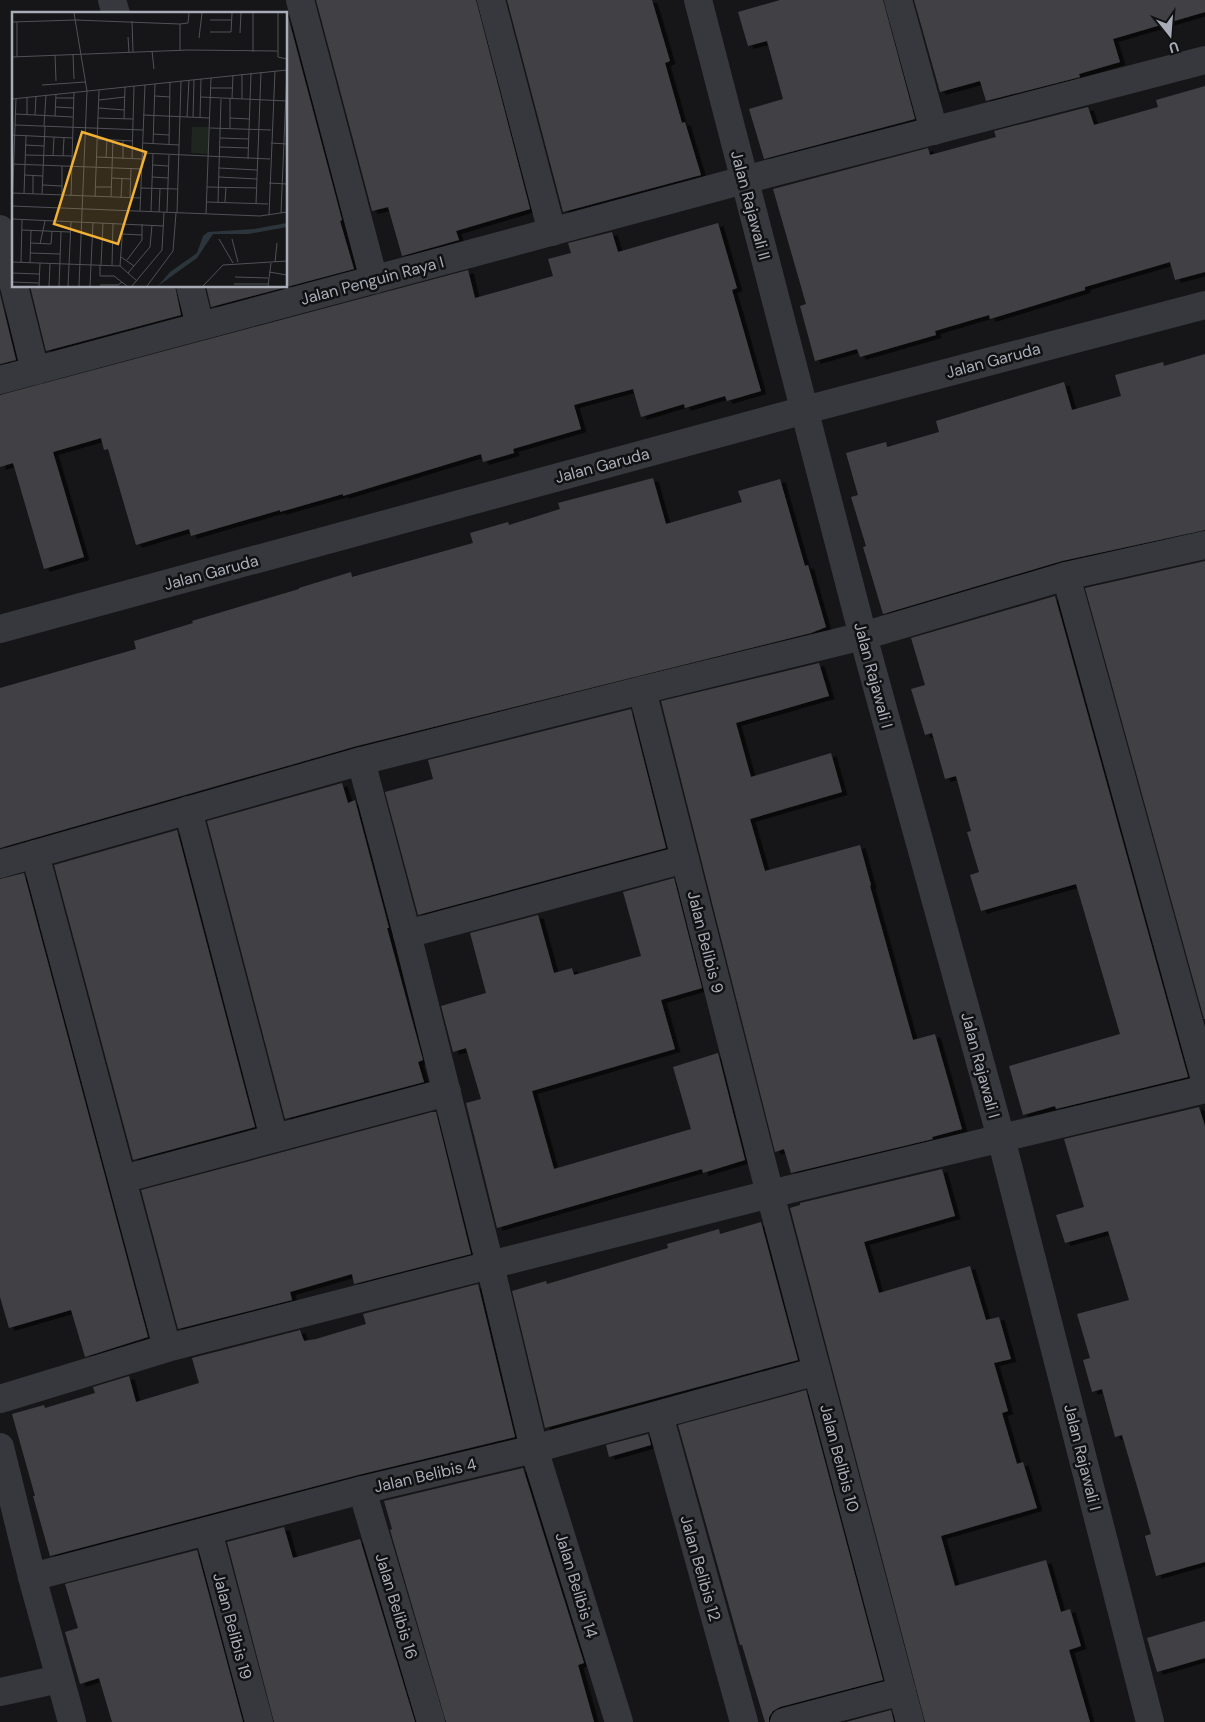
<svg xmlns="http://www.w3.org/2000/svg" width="1205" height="1722" viewBox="0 0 1205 1722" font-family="'DM Sans',sans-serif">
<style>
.building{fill:#404145;filter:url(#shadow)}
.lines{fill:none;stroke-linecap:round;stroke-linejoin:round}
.minor{stroke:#37383d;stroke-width:28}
.tertiary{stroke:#37383d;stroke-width:28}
.labels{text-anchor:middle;stroke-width:5;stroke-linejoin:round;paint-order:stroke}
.street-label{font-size:16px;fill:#a8adb8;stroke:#111113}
.inset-road{fill:none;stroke:#505258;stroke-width:1}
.view{fill:#f2b134;fill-opacity:0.15;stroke:#f2b134;stroke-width:2.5}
.inset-edge{fill:none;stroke:#a8adb8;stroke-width:2.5}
</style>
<defs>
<filter id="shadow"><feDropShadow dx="5.5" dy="3" stdDeviation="0" flood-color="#0009"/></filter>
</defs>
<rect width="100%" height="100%" fill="#161618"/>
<g class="building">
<path d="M316,0H476L530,209L456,231L459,240L402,256L388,207L372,211Z"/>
<path d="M507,0H652L670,61L665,63L682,123L685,122L701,175L563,212Z"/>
<path d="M780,0H883L915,119L764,159L749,109L783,99L767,41L748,46L738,12Z"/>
<path d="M914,0H1205V12L1113,39L1120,62L1079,74L1080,77L986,101L980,81L940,92Z"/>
<path d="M286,9L342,220L340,221L354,269L211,307L206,286H286Z"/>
<path d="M1205,86V272L1175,280L1170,262L1085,287V290L990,319L989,315L935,331L936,335L860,357L857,349L815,361L800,306L806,304L773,189L928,148L930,155L996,137L994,131L1088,107L1094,125L1158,107L1156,100Z"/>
<path d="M718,223L737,288L732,290L761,391L727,401L725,396L685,408L684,404L641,417L633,389L574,405L581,429L513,449L514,453L483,462L481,454L343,496V494L280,512V510L191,536L189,529L136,545L108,449L104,450L101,438L53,452L84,557L44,569L13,463L0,467V395L468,270L475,298L553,276L548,259L571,253L568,243L612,232L618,252Z"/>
<path d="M30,286H175L181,315L46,351Z"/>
<path d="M0,294L16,360L0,364Z"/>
<path d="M1205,354V530L1062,561L883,614L863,547L866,546L851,497L858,495L846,453L886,442L887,447L939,432L936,421L1064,382L1072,410L1121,396L1115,375L1163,362L1164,366Z"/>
<path d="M653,478L666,524L742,502L738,491L780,479L805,566L808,565L826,627L811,633L357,746L0,848V688L136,649L134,641L193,623L192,621L299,589V588L351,572L352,577L473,543L470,533L508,522L509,525L560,509L558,503Z"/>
<path d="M1205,561V1019H1204L1085,588Z"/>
<path d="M1055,596L1188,1077L1056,1109L1055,1106L1023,1115L1009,1066L1120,1034L1076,884L981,911L970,875L979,872L967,832L971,831L956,776L945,779L932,733L925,735L911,689L925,685L911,638Z"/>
<path d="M819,663L829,696L736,723L751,777L831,753L842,792L750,819L765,871L860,845L871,885L870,886L913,1040L935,1034L962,1129L932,1137L933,1139L791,1173L784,1149L775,1152L661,701Z"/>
<path d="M631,709L666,848L418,915L385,792L433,779L428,760Z"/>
<path d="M342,783L348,803L355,800L389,928H387L423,1060L418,1062L424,1082L285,1119L207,821Z"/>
<path d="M177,830L255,1127L133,1160L54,865Z"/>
<path d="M24,873L148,1337L85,1357L71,1310L9,1328L0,1297V879Z"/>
<path d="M674,878L702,988L661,1000L675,1049L532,1091L554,1169L691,1129L673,1067L718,1053L745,1160L703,1173L702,1169L497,1228L466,1103L481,1099L466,1048L453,1052L441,1006L486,993L470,933L538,915L554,973L572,968L574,975L641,956L623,892Z"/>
<path d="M1199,1107L1205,1126V1562L1156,1576L1145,1536L1151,1534L1122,1435L1115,1437L1102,1389L1092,1392L1083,1360L1090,1358L1077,1314L1129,1300L1108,1231L1065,1243L1056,1215L1084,1207L1064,1139Z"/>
<path d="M432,1112H436L471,1254L354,1284L352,1274L290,1292L292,1300L178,1329L141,1190Z"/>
<path d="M942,1169L955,1216L864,1242L879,1293L970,1266L986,1320L999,1317L1011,1359L994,1363L1008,1411L1002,1413L1017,1464L1023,1462L1037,1508L941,1536L955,1586L1046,1560L1061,1612L1070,1609L1081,1646L1069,1650L1090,1722H925L790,1208L800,1205V1203Z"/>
<path d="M761,1222L798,1360L545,1428L512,1291L546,1281L547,1284L668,1248L667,1244L719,1229L720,1234Z"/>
<path d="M478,1284L515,1437L358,1475L50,1556L33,1496H35L12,1414L44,1405L45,1408L95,1393L93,1387L129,1376L136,1402L199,1383L192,1358L300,1330L304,1341L316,1339L366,1324L363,1314Z"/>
<path d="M806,1390L883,1680L780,1707L773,1711L769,1717V1722H765L742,1645H740L678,1425Z"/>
<path d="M648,1434L651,1445L609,1457L606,1445Z"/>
<path d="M523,1468L584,1663L578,1665L594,1722H446L390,1530L392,1529L384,1501Z"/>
<path d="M284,1527L293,1558L360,1539L415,1722H274L227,1542Z"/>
<path d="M197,1550L243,1722H112L99,1678L80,1684L65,1632L78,1628L65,1584Z"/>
<path d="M1205,1621V1658L1157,1672L1147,1638Z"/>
<path d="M891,1710L894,1722H846Z"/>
</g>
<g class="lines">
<g class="minor">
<path d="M112,0L116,14"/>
<path d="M300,0L374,280"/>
<path d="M491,0L552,232"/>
<path d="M698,0L863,636L1001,1138L1150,1722"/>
<path d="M898,0L934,131"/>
<path d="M0,229L14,285"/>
<path d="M14,286L35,371"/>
<path d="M190,286L200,326"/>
<path d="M0,380L744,180L1205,60"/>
<path d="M1066,576L1205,1080"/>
<path d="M642,690L770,1194L910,1722"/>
<path d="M361,761L407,934L490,1265L534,1449L619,1722"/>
<path d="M188,810L274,1138"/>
<path d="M35,854L167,1348"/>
<path d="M0,864L361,761L642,690L863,636L1066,576L1205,545"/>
<path d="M407,934L685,859"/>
<path d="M123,1179L447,1092"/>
<path d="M0,1399L167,1348L490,1265L770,1194L1205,1089"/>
<path d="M659,1415L744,1722"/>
<path d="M0,1447L32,1577L72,1722"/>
<path d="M362,1490L431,1722"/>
<path d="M208,1531L259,1722"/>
<path d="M32,1577L362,1490L534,1449L817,1371"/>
<path d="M0,1692L59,1679"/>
<path d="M784,1722L902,1691"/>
</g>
<path class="tertiary" d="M0,629L805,410L1205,305"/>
</g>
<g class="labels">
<g class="street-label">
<text transform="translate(751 205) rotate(75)" y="6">Jalan Rajawali II</text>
<text transform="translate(372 280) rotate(-15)" y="6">Jalan Penguin Raya I</text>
<text transform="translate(993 360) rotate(-15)" y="6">Jalan Garuda</text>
<text transform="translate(602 465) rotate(-15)" y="6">Jalan Garuda</text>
<text transform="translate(211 572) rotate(-15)" y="6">Jalan Garuda</text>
<text transform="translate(874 675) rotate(75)" y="6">Jalan Rajawali I</text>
<text transform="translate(706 942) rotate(76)" y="6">Jalan Belibis 9</text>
<text transform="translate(981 1065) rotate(75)" y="6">Jalan Rajawali I</text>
<text transform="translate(1083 1457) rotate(76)" y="6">Jalan Rajawali I</text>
<text transform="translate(840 1458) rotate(75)" y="6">Jalan Belibis 10</text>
<text transform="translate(425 1475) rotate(-13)" y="6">Jalan Belibis 4</text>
<text transform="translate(701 1568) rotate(74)" y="6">Jalan Belibis 12</text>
<text transform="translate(577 1585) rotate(73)" y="6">Jalan Belibis 14</text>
<text transform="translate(397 1606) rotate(73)" y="6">Jalan Belibis 16</text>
<text transform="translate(233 1626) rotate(75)" y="6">Jalan Belibis 19</text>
</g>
</g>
<g transform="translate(12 12)">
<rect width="275" height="275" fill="#161618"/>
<path d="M180,115H197L196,142L179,141Z" fill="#1e261f"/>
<path d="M275,211V215L236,222H201L185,246L146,274L158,260L185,241L191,224L196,220L242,217Z" fill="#2c353c"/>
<path class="inset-road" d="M62,1L75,79L67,274M241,1V40M266,1V45L275,47M198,8H219M120,9L121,40M0,10L63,8L168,12L176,11L177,1M5,10V45M198,20H219L220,1M228,21L229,1M116,25L117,40M187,26L190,1M168,38V12M140,39L142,57M61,42L62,67M43,43L44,69M0,45L176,38L265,39M30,73L73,70M199,76H221M143,84L158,85M189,85L275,89M44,86H62M0,87L275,58M220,87L221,63M230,87V62M87,88L113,85M43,95L62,96M87,96L112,98M4,102L61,105M15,103V85M23,103L24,84M131,103L198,106M43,104L44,82M175,105L177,68M181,105L182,68M86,106L121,107M188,106L189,67M218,106L238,107M112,107L113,75M3,113L131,118M32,114L34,83M198,116L259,118M218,116V87M141,122L157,123M0,123L61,126M208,126L237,127M86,127L121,129M131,131L167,133M259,131L275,132M141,132L143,72M157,132L158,70M13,133L32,134M208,135L237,136M131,141L258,147M13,143L60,144M41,144L42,125M51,144L52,126M85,145L130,147M94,146L95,127M111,147V128M120,147L122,74M236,147L239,61M0,152L130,157M141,153L156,154M207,156L245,158M12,163L31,164M140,165L156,166M207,165L245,167M100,166L119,167M257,171L275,172M31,173L50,174M84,175H100M195,175L245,176M129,176L165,177M0,181L129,186M12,182L14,124M21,182V163M30,182L33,114M50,183V154M59,184L62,80M83,185L87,78M99,185L101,128M109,186L110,167M118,186L119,157M195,190L256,192M206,190L209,87M213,190L214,175M244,192L249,60M0,194L248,204L275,200M128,199L133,73M139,199L141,142M147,200L148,177M155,200L157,143M165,201L169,69M269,201L275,58M0,202L4,86M194,202L199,66M257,203L263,59M0,207L152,214M10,218L58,220M110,222L130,223M207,227L221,251M220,227L226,250M19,231L39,232L40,219M28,232L33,209M18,241L48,242M109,245L122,254M115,248L130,228V212M0,250L108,254L111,212M263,250L265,231M9,251L10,208M18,251L19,218M88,253V264H102L115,274M89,253L91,211M100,254L101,211M108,254L125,269M257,260L275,263M0,261L27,262M116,261L138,235L140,213M223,265L256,266M0,270L27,271M222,272H256M88,273H106L110,270M27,274L28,251M37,274L38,252M47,274L49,220M56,274L59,210M78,274L81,211M120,274L150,238L152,200M135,274L161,239L164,201M191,274L211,253L275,249M256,274L259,251"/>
<path class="view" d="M70,120L134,140L106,232L42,212Z"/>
<rect width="275" height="275" class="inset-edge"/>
</g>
<g transform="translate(1170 35) rotate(163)" stroke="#111113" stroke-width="4" paint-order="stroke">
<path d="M0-4L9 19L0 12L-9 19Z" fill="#a8adb8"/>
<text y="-8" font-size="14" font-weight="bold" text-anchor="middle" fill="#a8adb8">U</text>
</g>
</svg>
